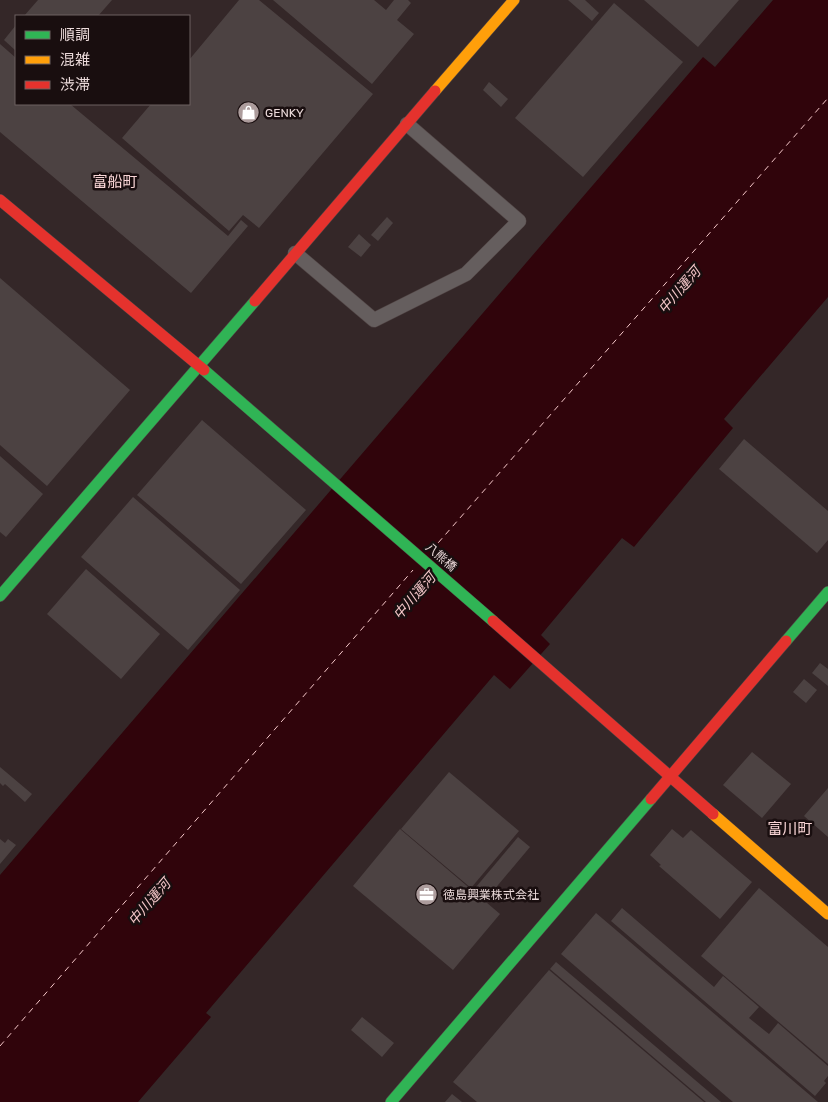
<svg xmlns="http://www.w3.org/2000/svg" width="828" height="1102" viewBox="0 0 828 1102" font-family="Rubik,'Noto Sans JP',sans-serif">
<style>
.water{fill:#30040b}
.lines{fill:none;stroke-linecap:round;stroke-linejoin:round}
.ferry{stroke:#f5c7c9;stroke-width:1;stroke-dasharray:6 5;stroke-linecap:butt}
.building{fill:#4c4242}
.lane-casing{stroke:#514545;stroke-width:15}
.fast-casing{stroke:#514545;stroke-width:12}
.slow-casing{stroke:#514545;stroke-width:12}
.jam-casing{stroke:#514545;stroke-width:12}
.lane{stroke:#655e5e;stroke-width:14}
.fast{stroke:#30b455;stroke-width:11}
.slow{stroke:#ff9f0a;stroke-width:11}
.jam{stroke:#e5322d;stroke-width:11}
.labels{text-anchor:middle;stroke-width:5;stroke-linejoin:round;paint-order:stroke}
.poi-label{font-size:12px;fill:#ecdbdb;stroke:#190e0f;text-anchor:start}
.street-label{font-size:12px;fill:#ecdbdb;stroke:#190e0f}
.water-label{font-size:14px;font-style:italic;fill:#f5c7c9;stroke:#190e0f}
.quarter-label{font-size:15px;fill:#f8d4d5;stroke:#190e0f}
</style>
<rect width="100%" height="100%" fill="#342728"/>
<path class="water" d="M773,0H828V297L724,419L733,428L634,547L622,538L541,635L550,644L510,689L494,675L206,1013L211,1017L138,1102H0V875L703,57L715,67Z"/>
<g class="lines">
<g class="ferry">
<path d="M431,551L828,98"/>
<path d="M0,1046L413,570"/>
</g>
</g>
<g class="building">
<path d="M38,0H112L98,16H24Z"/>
<path d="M239,0H259L373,94L259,228L243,215L229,231L122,138L151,104H189V60Z"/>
<path d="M273,0H374L386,10L394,0H408L411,3L397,20L414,34L372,84Z"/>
<path d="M568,0H585L599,13L592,21Z"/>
<path d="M644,0H739L698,47Z"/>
<path d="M614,3L683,62L583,177L515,118Z"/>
<path d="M16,25V51L4,40Z"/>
<path d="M0,44L16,58V104H70L228,236L241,220L248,226L191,293L0,132Z"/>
<path d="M489,82L508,99L501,107L483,90Z"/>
<path d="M387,217L393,223L378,241L371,235Z"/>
<path d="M359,234L371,245L361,257L348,247Z"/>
<path d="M0,278L130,390L47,486L0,445Z"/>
<path d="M202,420L306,510L241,584L137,495Z"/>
<path d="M744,439L828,511V540L817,553L719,469Z"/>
<path d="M0,456L43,494L6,537L0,532Z"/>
<path d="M133,497L240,590L188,650L81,557Z"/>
<path d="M86,569L160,634L121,679L47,614Z"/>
<path d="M820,663L828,669V686L812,673Z"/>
<path d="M804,679L817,690L806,703L793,692Z"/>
<path d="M752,752L791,784L762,818L723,785Z"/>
<path d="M0,767L32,794L25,802L5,784L3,786L0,783Z"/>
<path d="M449,772L519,831L471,888L401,829Z"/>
<path d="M828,788V837L804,816Z"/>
<path d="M400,829L500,914L453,970L353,886Z"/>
<path d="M672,829L683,838L691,830L752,882L720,919L659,866L661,865L650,855Z"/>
<path d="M518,837L530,847L488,897L476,887Z"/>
<path d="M0,839L5,843L8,839L16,845L0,864Z"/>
<path d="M759,888L828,947V1064L701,956Z"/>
<path d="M622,908L714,987L723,976L759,1007L749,1018L769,1034L778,1023L828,1066V1076L824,1081L826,1083L815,1096L611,921Z"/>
<path d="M596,913L818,1102H733L561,954Z"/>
<path d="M556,962L721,1102H706L550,969Z"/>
<path d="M549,970L704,1102H477L453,1082Z"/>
<path d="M362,1017L394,1043L382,1057L351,1030Z"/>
<path d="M452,1094L462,1102H445Z"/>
</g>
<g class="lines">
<defs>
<path id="lane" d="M295,253L374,320L466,274L519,221L407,124"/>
<g id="fast">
<path d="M204,370L493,621"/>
<path d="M0,596L255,301"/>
<path d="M786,641L828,592"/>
<path d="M391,1102L651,799"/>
</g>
<g id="slow">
<path d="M435,91L514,0"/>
<path d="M713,814L828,914"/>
</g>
<g id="jam">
<path d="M0,200L204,370"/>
<path d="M255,301L435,91"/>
<path d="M493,621L713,814"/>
<path d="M651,799L786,641"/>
</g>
</defs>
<use href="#lane" class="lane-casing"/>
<use href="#fast" class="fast-casing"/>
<use href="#slow" class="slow-casing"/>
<use href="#jam" class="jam-casing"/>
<use href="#lane" class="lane"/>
<use href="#fast" class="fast"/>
<use href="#slow" class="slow"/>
<use href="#jam" class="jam"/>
</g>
<defs>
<symbol id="shop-disc" viewBox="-11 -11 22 22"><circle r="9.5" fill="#ac9c9c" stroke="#190e0f"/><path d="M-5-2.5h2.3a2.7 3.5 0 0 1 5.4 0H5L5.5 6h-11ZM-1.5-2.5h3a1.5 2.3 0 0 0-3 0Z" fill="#fff"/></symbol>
<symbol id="office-disc" viewBox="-11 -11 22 22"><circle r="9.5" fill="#ac9c9c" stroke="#190e0f"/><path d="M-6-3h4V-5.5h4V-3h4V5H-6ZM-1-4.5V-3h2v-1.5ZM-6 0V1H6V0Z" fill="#fff"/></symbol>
</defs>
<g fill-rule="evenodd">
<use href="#shop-disc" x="236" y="100" width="25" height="25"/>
<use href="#office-disc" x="414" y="882" width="25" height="25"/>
</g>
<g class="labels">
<g class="poi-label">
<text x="265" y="117">GENKY</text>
<text x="443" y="899">徳島興業株式会社</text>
</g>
<g class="street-label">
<text transform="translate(441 557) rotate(41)" y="4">八熊橋</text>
</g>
<g class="water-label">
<text transform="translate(679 290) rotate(-49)" y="5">中川運河</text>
<text transform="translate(414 596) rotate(-49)" y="5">中川運河</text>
<text transform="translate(149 902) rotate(-49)" y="5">中川運河</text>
</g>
<g class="quarter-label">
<text x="115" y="187">富船町</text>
<text x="790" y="834">富川町</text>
</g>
</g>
<rect x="15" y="15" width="175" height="90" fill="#190e0f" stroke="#6d6061"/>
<rect x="25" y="31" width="25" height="8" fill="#30b455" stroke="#6d6061"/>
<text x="60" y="40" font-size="15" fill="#ecdbdb">順調</text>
<rect x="25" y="56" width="25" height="8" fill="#ff9f0a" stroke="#6d6061"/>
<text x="60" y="65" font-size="15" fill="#ecdbdb">混雑</text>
<rect x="25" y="81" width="25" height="8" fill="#e5322d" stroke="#6d6061"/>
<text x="60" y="90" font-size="15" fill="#ecdbdb">渋滞</text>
</svg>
